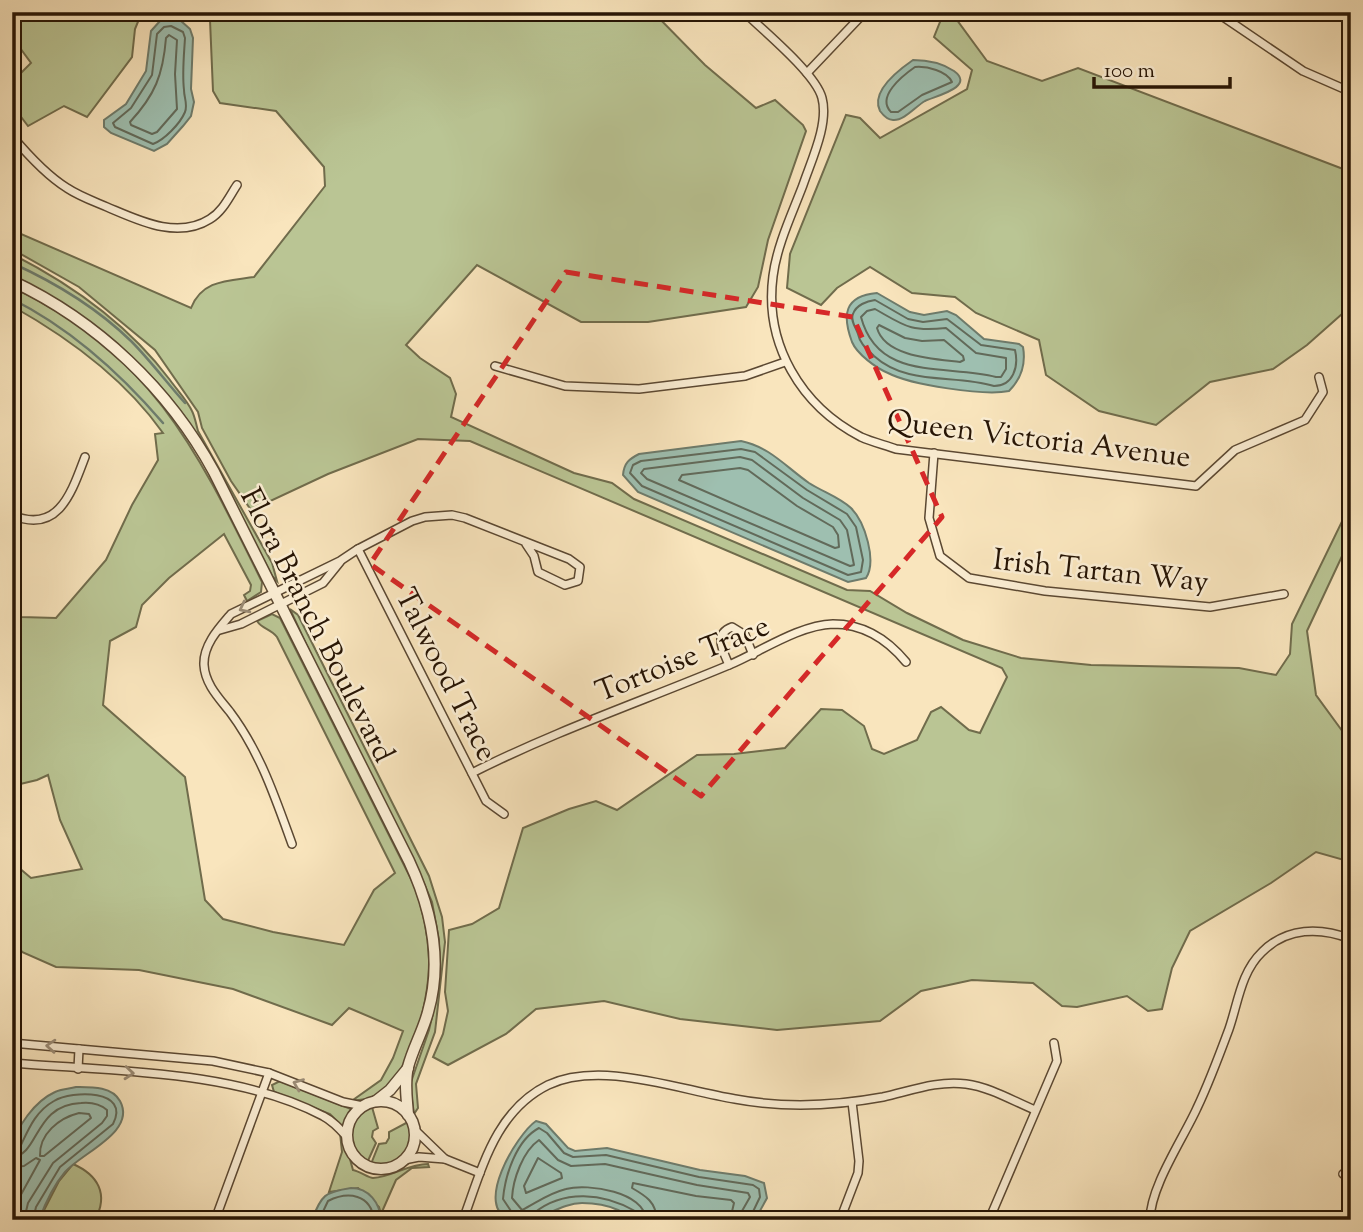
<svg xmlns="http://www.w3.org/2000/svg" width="1363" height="1232" viewBox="0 0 1363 1232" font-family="'Sorts Mill Goudy',serif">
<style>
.green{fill:#bac594;stroke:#706c4c;stroke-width:2}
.water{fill:#9ebfb0;stroke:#6e7b6b;stroke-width:2}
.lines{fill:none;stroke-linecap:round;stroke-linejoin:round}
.shore{stroke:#626a5a;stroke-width:2}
.stream{stroke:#6e7b6b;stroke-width:2.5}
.minor-casing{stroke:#5b4832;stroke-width:10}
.tertiary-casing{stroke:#5b4832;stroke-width:13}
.minor{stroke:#fbeed4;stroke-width:7}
.tertiary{stroke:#fbeed4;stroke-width:10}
.oneway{stroke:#9b8c76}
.marked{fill:none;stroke:#d62828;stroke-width:5;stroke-dasharray:14 9;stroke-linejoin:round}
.labels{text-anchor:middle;stroke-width:5;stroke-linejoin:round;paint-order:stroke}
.street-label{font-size:30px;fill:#261404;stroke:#fbeed4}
</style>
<rect width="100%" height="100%" fill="#f9e5bd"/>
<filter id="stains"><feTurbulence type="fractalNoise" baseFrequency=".00286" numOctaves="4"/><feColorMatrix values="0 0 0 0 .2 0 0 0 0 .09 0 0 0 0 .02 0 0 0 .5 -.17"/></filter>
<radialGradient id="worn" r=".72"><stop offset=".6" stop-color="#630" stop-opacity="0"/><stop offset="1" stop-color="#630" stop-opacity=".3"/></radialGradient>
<g class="green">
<path d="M12,12H142L135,29L132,57L87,117L64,106L28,126L12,105V82L31,63L12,37Z"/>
<path d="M201,12H653L705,65L756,108L775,100L803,125L806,131L768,240L758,287L746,307L648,322H581L477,265L406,345L420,358L450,378L456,394L451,417L574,473L612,483L634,499L847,590L870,591L907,613L963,640L1021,658L1091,665L1239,668L1276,675L1290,654L1292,624L1351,503V537L1307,631L1316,695L1351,743V862L1316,852L1271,883L1190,931L1172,968L1162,1009L1148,1011L1127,996L1077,1007L1062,1006L1033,983L972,980L921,991L880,1021L777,1030L680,1019L604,1001L536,1009L506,1034L448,1065L433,1057L443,1034L448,1011L445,992L449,930L472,924L499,908L523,828L569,809L596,801L617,810L697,755L734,754L785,748L821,709L842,710L864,726L872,749L884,754L917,740L931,712L941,707L969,730L980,733L1007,677L1002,668L470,441L418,439L328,474L251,510L231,481L202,428L198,412L155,350L79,287L12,249V230L191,308C202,280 227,281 254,277L325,186L324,167L276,111L220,103L213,91L210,20Z"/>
<path d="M944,12H960L957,20L987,61L1042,81L1078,68L1351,172V306L1307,345L1273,369L1210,382L1156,425L1099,411L1046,375L1039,340L976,313L955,297L912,293L870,267L837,288L821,305L787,288L790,254L846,115L860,118L880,138L967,89L972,70L934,37Z"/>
<path d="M12,254C73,285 129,325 170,380C177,390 187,400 192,411C195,417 196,424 198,431L272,563L277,581L272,576C244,523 219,466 185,417C141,356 79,308 12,277Z"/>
<path d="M12,287C152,353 198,452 262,582L261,592L247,601L244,595L250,591L251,585L224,534L169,578L142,605L136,627L110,641L103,705L185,777L205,900L223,919L273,932L344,945L374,890L395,873L277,637C271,629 262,629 257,621L272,614L280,618L414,885C423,909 428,933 429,959C430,1000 408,1105 353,1100L381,1080L393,1058L403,1031L349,1008L332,1025L233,989L139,970L56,967L22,952L12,934V862L31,878L82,869L60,820L48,775L37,780L12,786V610L21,617L56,618L106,560L132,505L158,460L155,434L163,433C125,379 69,338 12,306Z"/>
<path d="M290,609L298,615L429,876L442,917L445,942L435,1032L416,1084L418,1108L414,1114L410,1085L429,1030L440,982L439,940L432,902L413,858L315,664Z"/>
<path d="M280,1081L351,1109L344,1124L342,1126L330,1114L274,1092L272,1085Z"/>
<path d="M372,1107L378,1128L373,1131L372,1137L376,1143L367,1163C345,1147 347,1118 372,1107Z"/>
<path d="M408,1122C417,1149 399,1170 371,1164L379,1144L386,1143L389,1138V1132Z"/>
<path d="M340,1133L345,1141L353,1170C359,1171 369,1178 373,1178C392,1177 408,1164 428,1164L429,1167L412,1168L396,1180L381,1214L379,1207L358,1188L329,1192L342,1152Z"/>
<path d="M73,1164C98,1175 109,1194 95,1220H39L59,1181Z"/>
</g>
<g class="water">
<path d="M171,18L181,21L190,29L193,38L191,89L194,102L191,116L183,126L167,144L154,151L111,133L104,127V120L126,104L146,71L151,31L160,21Z"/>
<path d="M913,60C927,60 942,63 954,71C976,87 935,96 925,101C916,106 904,121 893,120C887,120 883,115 880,111C870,91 900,69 913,60Z"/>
<path d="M877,293L910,312L924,315L947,311L956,315L984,339L1019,344L1023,347C1026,364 1021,379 1009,391C984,396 911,385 888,373C876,368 857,354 852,342C842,315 844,296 877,293Z"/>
<path d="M741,441C770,447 786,467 809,483C823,492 839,497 851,508C865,522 877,561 866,578L848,582L638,492L623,475C624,463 629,459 639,454Z"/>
<path d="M76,1087C91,1087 112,1086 120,1101C137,1132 81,1153 65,1172C54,1185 45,1204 39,1220H12C12,1200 8,1166 12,1148C16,1127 35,1101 55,1092C61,1089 69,1089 76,1087Z"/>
<path d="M536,1121L546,1124L568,1148L575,1151L607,1148L700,1170L745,1176L764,1183L767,1198L755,1220C726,1220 698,1220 669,1220C659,1220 647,1222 637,1220C631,1219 624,1213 618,1210C607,1205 594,1203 582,1203C557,1203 535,1227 511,1220C472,1208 517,1134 536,1121Z"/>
<path d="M351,1188C369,1188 380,1203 381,1220H312C321,1195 325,1192 351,1188Z"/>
</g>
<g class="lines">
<g class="shore">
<path d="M171,26L183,32L185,38C184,55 182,73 184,90C184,98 188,104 185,112C180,124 164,140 153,144L115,127L113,123L131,108L152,75L157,34L164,27Z"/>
<path d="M169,35L177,40L175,74L177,109L157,132L152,134L131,125L130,122C155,95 163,75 166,38Z"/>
<path d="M915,67C927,66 947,71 952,82L922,95L898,112H891C876,97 902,76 915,67Z"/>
<path d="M875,300L908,319L923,322L947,319L981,345L1015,350C1019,367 1013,386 994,386C954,374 907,386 874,356C867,349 860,344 858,334C856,328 850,320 853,314C856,305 867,301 875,300Z"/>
<path d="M875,309C905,326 910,332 946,328L976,353L1006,358V369L1001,377H996C946,364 878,382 861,317L867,311Z"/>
<path d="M879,325L905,338L922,341L944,340L963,356L964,360L960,362C935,359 885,357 877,328Z"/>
<path d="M741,449L755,452L807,490L847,514L856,527L863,560L861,572L848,575L642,486L630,473L633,465L641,461Z"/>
<path d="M740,457L752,460L803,498L840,520L847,530L854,565L850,566L647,479L641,473L644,469Z"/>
<path d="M740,468L748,470L797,506L833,527L838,535L839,547L835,548L679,480L682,475Z"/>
<path d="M79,1113L89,1114L91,1118L44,1156H40C39,1134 59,1118 79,1113Z"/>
<path d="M12,1148L21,1145C29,1128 36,1111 54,1101C72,1090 131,1089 113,1124L60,1167L36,1207L33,1220"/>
<path d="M12,1157C40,1155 33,1105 81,1103C91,1102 99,1103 107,1110V1116L102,1123L53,1163L28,1203L24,1220"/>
<path d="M538,1158L561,1173L562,1178L526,1193L524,1186Z"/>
<path d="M12,1167L24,1166L36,1158L40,1160L18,1200L13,1220"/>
<path d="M319,1220L328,1201C348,1191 371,1194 374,1220"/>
<path d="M514,1220L513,1214L503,1199C505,1176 516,1140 539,1128L547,1133L564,1153L573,1157L606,1155L699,1177L753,1185L759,1189L760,1197L749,1220"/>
<path d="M532,1220L534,1213C564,1189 603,1193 635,1211L637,1220"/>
<path d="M646,1220C645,1192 588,1183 566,1189C549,1193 536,1203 522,1210L512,1198C513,1179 523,1151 539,1140L558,1160L571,1166L605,1164L697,1185L748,1193L750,1197L742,1211L740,1220"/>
<path d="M657,1220C656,1202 646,1196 632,1188L633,1183L696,1196L731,1200L734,1203L730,1220"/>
</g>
<g class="stream">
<path d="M12,263C54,282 98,309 131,341C150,360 167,383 185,403"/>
<path d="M12,299C72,329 120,373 163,423"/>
</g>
<defs>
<g id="minor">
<path d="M744,12C764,31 816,74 822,98C829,124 811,161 803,185C792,214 777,245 773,276C764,344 801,406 861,437C872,442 885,445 896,449L1196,486L1235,450L1305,420L1323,392L1319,377"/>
<path d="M1216,12L1303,71L1351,92"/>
<path d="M807,73L865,12"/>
<path d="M12,136C28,155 46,175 67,188C79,196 93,201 107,207C138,220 177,240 210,219C223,211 229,197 237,185"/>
<path d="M495,366L565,386L639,389L745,376L785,362"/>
<path d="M934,453L929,518L940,556L969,578L1045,591L1210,607L1284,594"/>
<path d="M12,515C59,535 72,491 85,457"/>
<path d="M358,549L486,801L504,814"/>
<path d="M220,630L241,624L323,583L340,562"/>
<path d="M729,665C723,651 713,634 732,627L745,635L753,655"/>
<path d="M472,773C555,731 643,701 729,665C760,652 799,625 833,624C864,624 887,639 906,662"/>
<path d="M292,844C275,797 260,752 230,712C219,698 205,684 204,665C203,645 219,628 231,614L340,561L358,549L412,521L425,517L452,515L465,518L569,559L580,567L578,581L565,585L538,572L534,556L526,544"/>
<path d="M12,1043L213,1061L269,1073L343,1102L363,1106"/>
<path d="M12,1063C109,1071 237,1070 323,1116C333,1121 340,1129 347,1137"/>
<path d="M78,1069L79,1049"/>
<path d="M445,1159L480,1173"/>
<path d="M404,1160L419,1157L445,1159L414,1129"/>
<path d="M1343,1174L1351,1167"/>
<path d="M215,1220L269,1073"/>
<path d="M463,1220C482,1169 495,1111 548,1085C601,1060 679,1090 735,1099C783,1108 834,1106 883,1097C910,1091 938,1080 966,1084C990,1087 1013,1101 1035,1110"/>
<path d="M840,1220L858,1173L859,1161L852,1102"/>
<path d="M989,1220L1057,1061L1054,1043"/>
<path d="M1150,1220C1150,1187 1183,1139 1197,1108C1209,1083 1219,1056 1229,1029C1238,1003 1241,972 1262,952C1287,927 1320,927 1351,939"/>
</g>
<g id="tertiary">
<path d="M12,281C97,321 169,389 214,472L409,861C431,908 443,960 428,1012C423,1031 413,1048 408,1067C404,1083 407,1099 408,1115"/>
<path d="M376,1101L390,1090L408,1068"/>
<circle cx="381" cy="1135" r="34"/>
</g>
</defs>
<use href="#minor" class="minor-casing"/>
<use href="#tertiary" class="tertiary-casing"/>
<use href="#minor" class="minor"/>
<use href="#tertiary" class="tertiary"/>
</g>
<defs><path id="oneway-chevron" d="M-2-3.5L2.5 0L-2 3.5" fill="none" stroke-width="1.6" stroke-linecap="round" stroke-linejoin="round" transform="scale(1.75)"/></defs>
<g class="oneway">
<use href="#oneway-chevron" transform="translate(244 608) rotate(153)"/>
<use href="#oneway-chevron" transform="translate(51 1046) rotate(-176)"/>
<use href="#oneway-chevron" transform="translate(129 1073) rotate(5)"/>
<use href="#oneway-chevron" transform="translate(298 1084) rotate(-158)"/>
</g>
<path class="marked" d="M566,272L853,317L942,517L701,796L370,564Z"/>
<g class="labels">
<g class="street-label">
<text transform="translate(1039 438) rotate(7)" y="10">Queen Victoria Avenue</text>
<text transform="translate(1101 570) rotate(6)" y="10">Irish Tartan Way</text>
<text transform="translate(318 625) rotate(63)" y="10">Flora Branch Boulevard</text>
<text transform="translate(682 658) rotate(-22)" y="10">Tortoise Trace</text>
<text transform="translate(447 674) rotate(63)" y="10">Talwood Trace</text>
</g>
</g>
<rect width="1363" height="1232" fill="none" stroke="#f9e5bd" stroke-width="42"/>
<rect x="14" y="14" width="1335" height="1204" fill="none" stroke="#261404" stroke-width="3.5"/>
<rect x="21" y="21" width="1321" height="1190" fill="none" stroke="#261404" stroke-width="2"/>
<path d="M1094 77v10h136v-10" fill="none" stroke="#261404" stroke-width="3.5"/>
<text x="1104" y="77" font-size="21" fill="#261404" stroke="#fbeed4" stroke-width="5" paint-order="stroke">100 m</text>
<rect width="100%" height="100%" filter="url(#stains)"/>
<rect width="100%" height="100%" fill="url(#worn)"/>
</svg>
